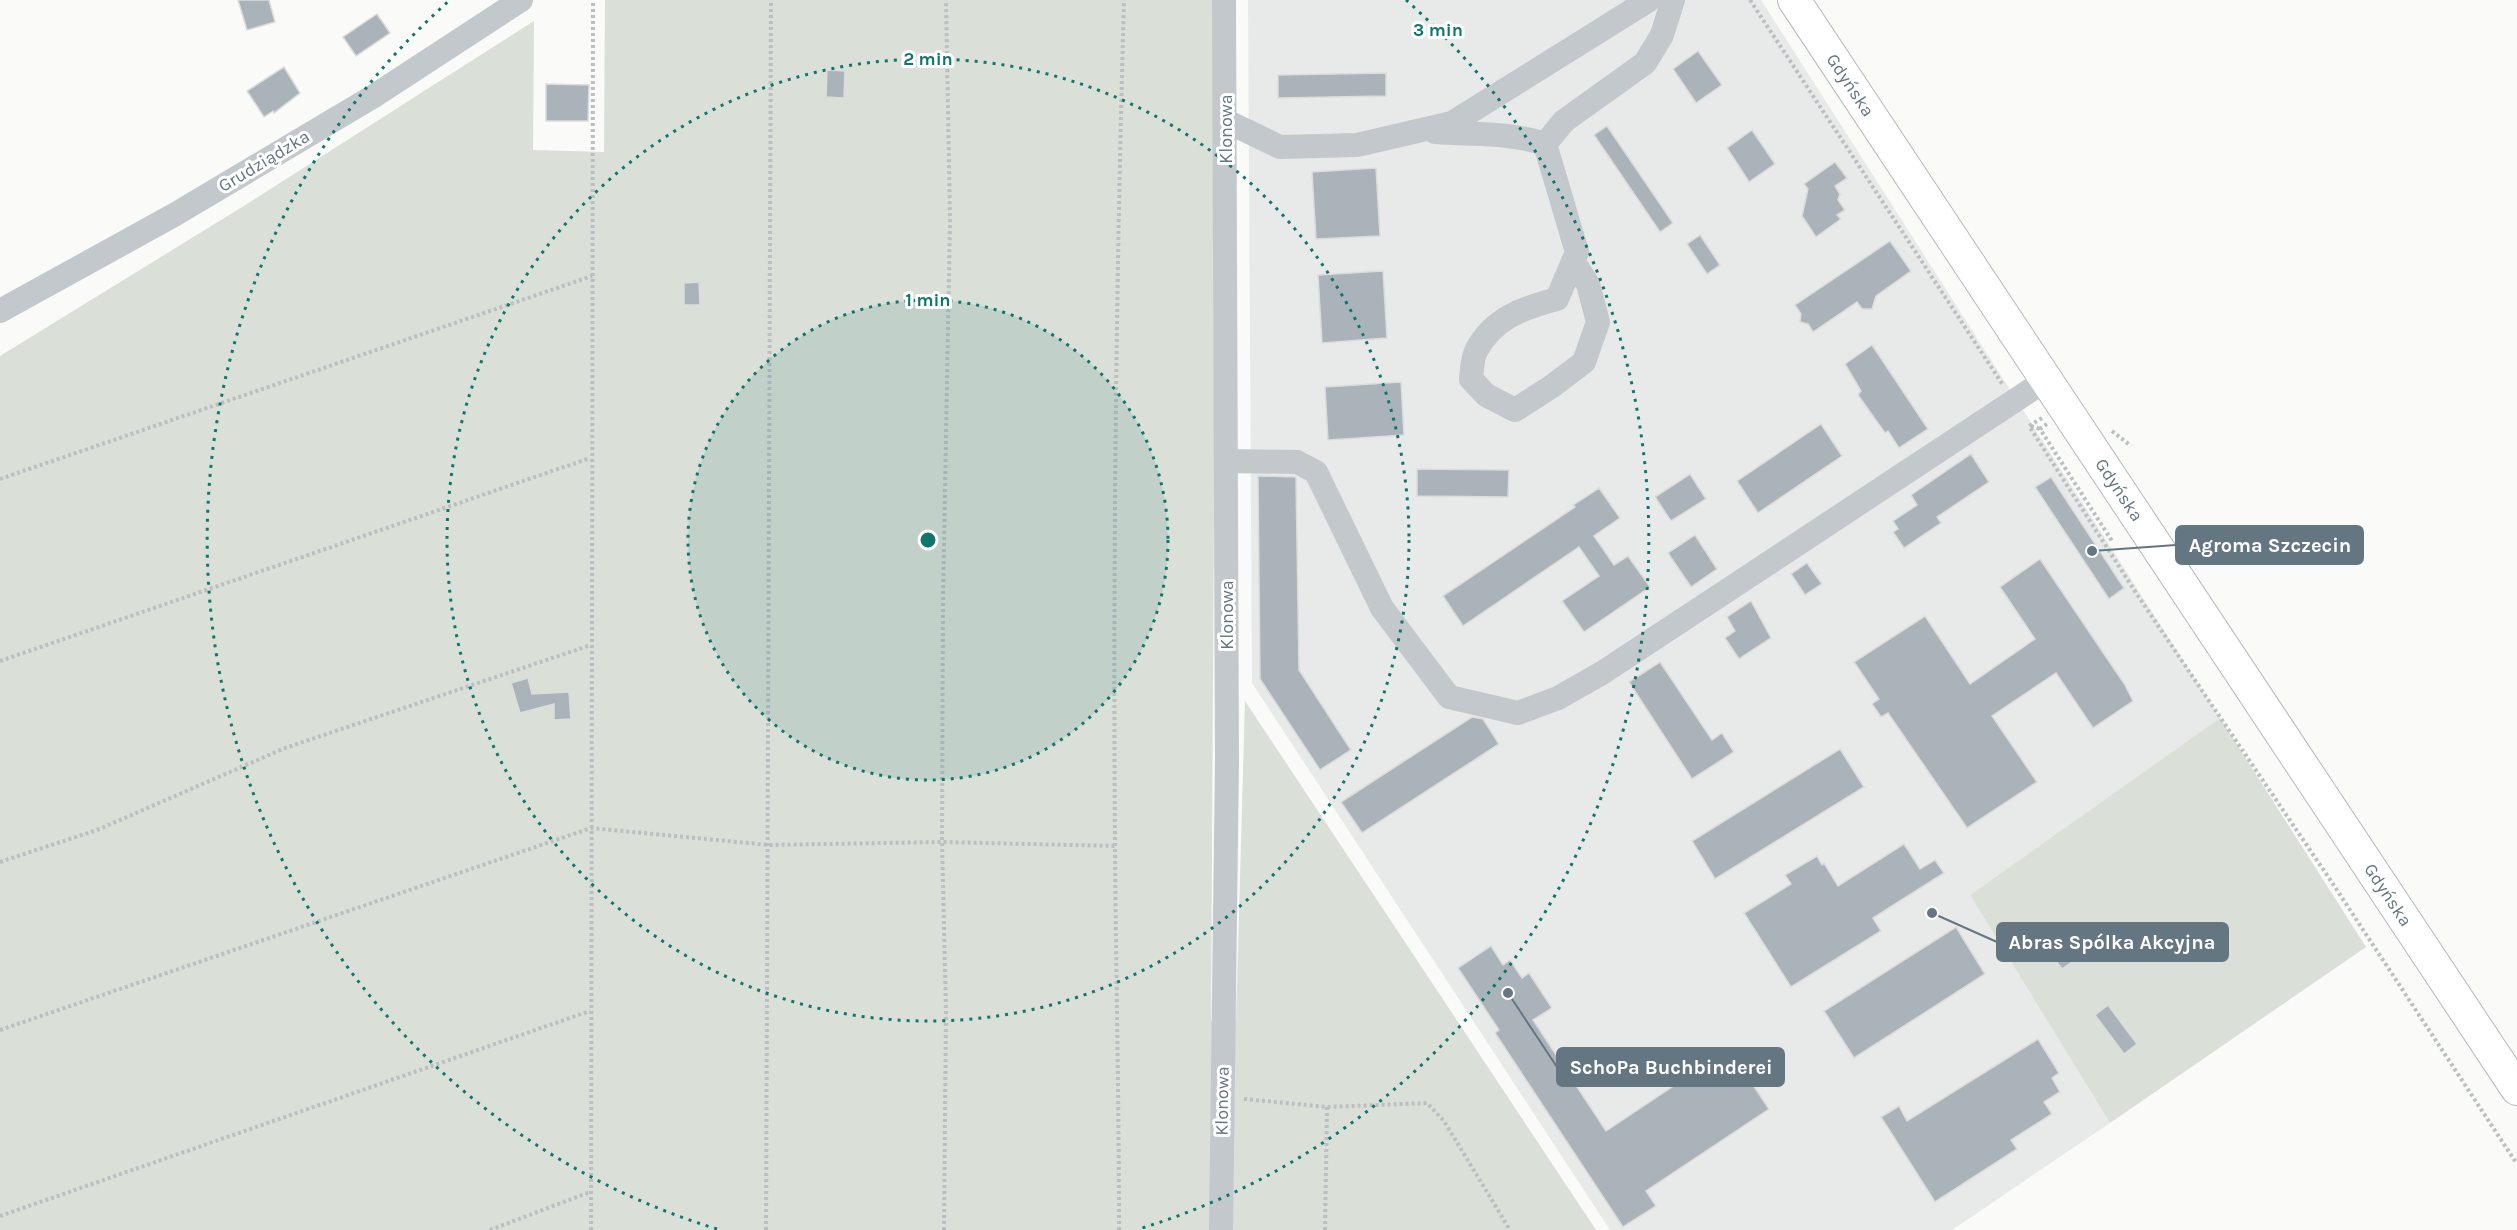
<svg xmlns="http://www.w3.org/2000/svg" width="2517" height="1230" viewBox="0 0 2517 1230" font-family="Karla,sans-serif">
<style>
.built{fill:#e8e9e9}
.green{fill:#dadfd7}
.building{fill:#aab3b9;stroke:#dcdcda;stroke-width:1.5}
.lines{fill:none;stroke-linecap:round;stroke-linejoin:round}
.major-casing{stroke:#b5babe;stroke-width:34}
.path{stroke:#bbbfc2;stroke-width:4;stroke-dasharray:3 3;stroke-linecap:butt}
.minor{stroke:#c3c8cc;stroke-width:24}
.major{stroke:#fff;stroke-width:32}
.ring{fill:none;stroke:#0f766e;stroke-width:3;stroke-dasharray:3 6}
.labels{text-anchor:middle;stroke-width:6;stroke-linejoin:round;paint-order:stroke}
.street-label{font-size:18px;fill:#657683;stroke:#fff}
.centre{fill:#0f766e;stroke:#fff;stroke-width:3}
.ring-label{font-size:18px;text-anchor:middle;font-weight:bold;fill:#0f766e;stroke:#fff;stroke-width:6;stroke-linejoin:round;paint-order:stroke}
.leader{fill:none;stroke:#657683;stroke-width:2}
.callout-dot{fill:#657683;stroke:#fff;stroke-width:2}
.callout{fill:#657683;stroke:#657683;stroke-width:2}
.callout-label{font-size:20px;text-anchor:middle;font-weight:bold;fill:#fff}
</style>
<rect width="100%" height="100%" fill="#fafaf8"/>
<path class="built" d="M1248,0H1761L2220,718L1970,895L2110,1123L1952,1230H1610L1252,683Z"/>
<g class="green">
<path d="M605,0H1216L1217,25L1211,1021L1236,1020L1245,701L1596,1230H0V356L247,204L534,21L533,150L604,152Z"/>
<path d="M2220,718L2366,947L2110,1123L1970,895Z"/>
</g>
<g class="building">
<path d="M238,0H269L275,22L247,30Z"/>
<path d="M377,14L390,33L356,56L343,37Z"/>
<path d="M1698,51L1722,85L1696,103L1673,69Z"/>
<path d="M284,67L300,93L274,113L273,111L264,117L247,91Z"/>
<path d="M827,70L845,71L844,98L826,97Z"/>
<path d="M1386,73V96L1278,98V75Z"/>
<path d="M546,84L589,85L588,121H546Z"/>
<path d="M1607,126L1673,223L1660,232L1594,135Z"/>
<path d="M1752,130L1775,164L1749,182L1727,148Z"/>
<path d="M1835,162L1847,178L1835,186L1840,194L1838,200L1845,210L1837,215L1841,219L1816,237L1802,216L1808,189L1804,184Z"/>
<path d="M1376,168L1380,236L1316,239L1312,172Z"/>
<path d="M1700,235L1720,265L1707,274L1687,244Z"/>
<path d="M1890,241L1911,271L1876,296L1872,309H1862L1857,302L1813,332L1808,324L1800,322L1801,314L1795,305Z"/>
<path d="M1383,271L1387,338L1322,343L1318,275Z"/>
<path d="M699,282L700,305H684V283Z"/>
<path d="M1872,345L1928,429L1899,448L1888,431L1885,433L1858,395L1861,391L1845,364Z"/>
<path d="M1401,382L1404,435L1328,440L1325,387Z"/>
<path d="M1821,424L1842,456L1758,513L1737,481Z"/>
<path d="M1971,454L1989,482L1937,517L1941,523L1904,548L1893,532L1898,529L1893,521L1917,505L1911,495Z"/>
<path d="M1417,469L1509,470L1508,497L1417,496Z"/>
<path d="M1690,474L1706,499L1671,521L1655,497Z"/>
<path d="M1258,476L1296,477L1299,670L1351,750L1320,770L1260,679Z"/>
<path d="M2051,477L2124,588L2109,599L2035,487Z"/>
<path d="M1599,488L1620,518L1594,536L1614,565L1628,556L1650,587L1584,632L1562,601L1599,576L1579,547L1463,626L1443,596L1575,507L1573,505Z"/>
<path d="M1695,535L1717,569L1691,587L1668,553Z"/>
<path d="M2040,559L2125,685L2133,701L2093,728L2056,673L1992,716L2037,782L1967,828L1888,713L1881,717L1872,704L1879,699L1854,662L1925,616L1970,684L2035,639L2000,587Z"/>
<path d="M1807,563L1822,584L1805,595L1791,574Z"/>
<path d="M1751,601L1771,638L1739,659L1725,638L1735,631L1727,617Z"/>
<path d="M1660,662L1712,740L1722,733L1734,752L1692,779L1629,682Z"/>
<path d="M528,678L532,694L569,692L571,719L554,720V704L520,713L511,683Z"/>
<path d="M1472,717L1483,719L1499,744L1362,833L1341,802Z"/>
<path d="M1840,749L1864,787L1715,879L1692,841Z"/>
<path d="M1904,844L1920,869L1935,860L1944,873L1873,918L1881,931L1791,987L1744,913L1791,884L1785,875L1817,856L1822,865L1824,863L1838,886Z"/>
<path d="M2092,924L2103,940L2062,969L2042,942L2054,932L2064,945Z"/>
<path d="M1956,927L1985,974L1854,1058L1824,1011Z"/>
<path d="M1491,946L1503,965L1510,960L1522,978L1529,973L1552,1008L1533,1020L1606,1131L1729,1049L1769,1109L1646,1191L1656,1206L1623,1227L1495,1033L1499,1030L1458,968Z"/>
<path d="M2108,1005L2137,1044L2124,1054L2095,1015Z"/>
<path d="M2038,1039L2059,1073L2052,1078L2060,1092L2044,1102L2052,1114L2011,1140L2017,1149L1935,1202L1881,1117L1899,1106L1907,1121Z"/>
</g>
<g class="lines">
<defs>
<g id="major">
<path id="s1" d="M1794,0L2517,1089"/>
</g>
</defs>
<use href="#major" class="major-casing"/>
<g class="path">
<path d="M1750,0L2003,385"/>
<path d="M2042,418L2029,426L2138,596L2331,881L2517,1164"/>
<path d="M2047,424L2040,429L2112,541"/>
<path d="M2031,426L2040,429"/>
<path d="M2112,431L2131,446"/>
<path d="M0,479L592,276"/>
<path d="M0,661L590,458"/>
<path d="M0,862L97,830L285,748L591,645"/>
<path d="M0,1030L591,828L769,845L942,842L1115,846"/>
<path d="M1244,1099L1327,1107L1427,1103L1444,1121L1510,1230"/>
<path d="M0,1216L590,1011"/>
<path d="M490,1230L590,1192"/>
<path d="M591,1230L593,0"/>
<path d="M766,1230L771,0"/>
<path d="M944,1230L946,1011L942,842L943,600L950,220L946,0"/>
<path d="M1119,1230C1119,1102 1116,975 1115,847C1113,565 1116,282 1124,0"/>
<path d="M1325,1230L1327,1107"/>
</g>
<g class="minor">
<path d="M1226,121L1280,147L1357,145L1452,123L1649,0"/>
<path d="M1435,132C1470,135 1511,132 1545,144L1564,121L1645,63L1662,35L1673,0"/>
<path d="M1545,144L1577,252L1557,299C1523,308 1493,318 1476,351C1472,359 1472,371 1471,379L1486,395L1515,410L1551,387L1584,362L1598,322L1588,284L1573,261"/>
<path d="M0,311L174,215L374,96L521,0"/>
<path d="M1227,461L1297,462L1316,472L1382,608L1449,697L1518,713L1558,698L1602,673L2046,380"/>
<path d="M1221,1230L1227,760L1224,0"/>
</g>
<use href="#major" class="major"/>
</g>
<circle cx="928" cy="540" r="240" fill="#0f766e" fill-opacity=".12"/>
<g class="ring">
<circle cx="928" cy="540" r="240"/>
<circle cx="928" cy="540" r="481"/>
<path d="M717 1229A721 721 0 0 1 450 0M1406 0A721 721 0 0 1 1139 1229"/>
</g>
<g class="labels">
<g class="street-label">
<text dy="6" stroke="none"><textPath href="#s1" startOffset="102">Gdyńska</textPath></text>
<text transform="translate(1226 129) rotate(-90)" y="6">Klonowa</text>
<text transform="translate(264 161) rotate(-31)" y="6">Grudziądzka</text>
<text dy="6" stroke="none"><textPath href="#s1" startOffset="588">Gdyńska</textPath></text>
<text transform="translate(1227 615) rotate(-90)" y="6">Klonowa</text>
<text dy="6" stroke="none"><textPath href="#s1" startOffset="1074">Gdyńska</textPath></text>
<text transform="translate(1222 1101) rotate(-89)" y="6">Klonowa</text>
</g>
</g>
<circle cx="928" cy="540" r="9" class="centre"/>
<g class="ring-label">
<text x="1438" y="36">3 min</text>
<text x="928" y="65">2 min</text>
<text x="928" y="306">1 min</text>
</g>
<path class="leader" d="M2092 551L2176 545M1932 913L1997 942M1508 993L1557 1067"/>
<g class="callout-dot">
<circle cx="2092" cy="551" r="6"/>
<circle cx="1932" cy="913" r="6"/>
<circle cx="1508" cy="993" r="6"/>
</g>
<g class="callout">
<rect x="2176" y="526" width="187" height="38" rx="6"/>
<rect x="1997" y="923" width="231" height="38" rx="6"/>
<rect x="1557" y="1048" width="227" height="38" rx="6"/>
</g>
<g class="callout-label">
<text x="2270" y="552">Agroma Szczecin</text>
<text x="2112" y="949">Abras Spólka Akcyjna</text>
<text x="1671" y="1074">SchoPa Buchbinderei</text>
</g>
</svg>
